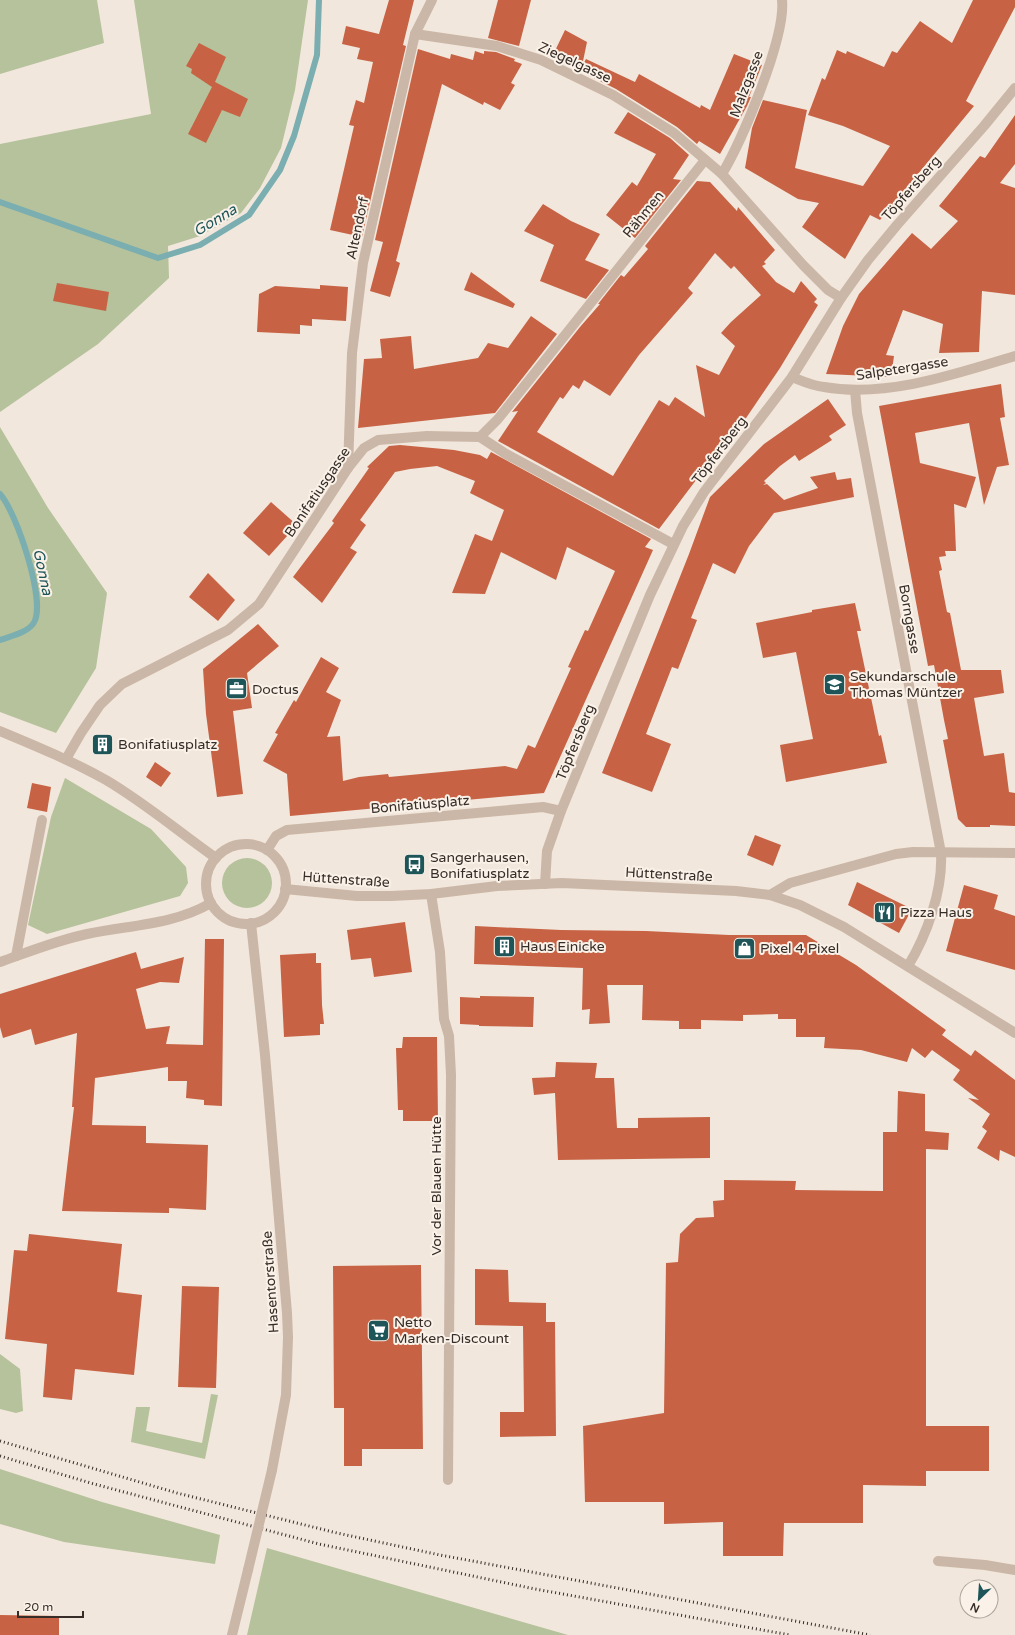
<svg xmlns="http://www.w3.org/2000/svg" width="1015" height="1635" viewBox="0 0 1015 1635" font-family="'Varela Round',sans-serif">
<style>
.green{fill:#b5c29b}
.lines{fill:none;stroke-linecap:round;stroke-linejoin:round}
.stream{stroke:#7aaeb0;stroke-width:6}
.building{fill:#c76344;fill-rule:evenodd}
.minor{stroke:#cbb7a7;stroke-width:10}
.tertiary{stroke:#cbb7a7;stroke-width:10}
.rail{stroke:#372d28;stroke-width:3;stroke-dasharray:1 3;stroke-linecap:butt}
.minor-bridge{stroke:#cbb7a7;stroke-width:10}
.labels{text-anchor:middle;stroke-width:4;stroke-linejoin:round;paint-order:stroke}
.street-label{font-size:14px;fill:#372d28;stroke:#faf2e8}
.poi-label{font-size:14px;fill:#372d28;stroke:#faf2e8;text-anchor:start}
.water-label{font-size:15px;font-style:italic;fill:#1d5559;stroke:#faf2e8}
</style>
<rect width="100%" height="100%" fill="#f2e7dc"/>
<g class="green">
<path d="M0,0H97L104,43L0,74Z"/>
<path d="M134,0H308L295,90L281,148L260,188L241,213L200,236L168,246L169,278L98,344L0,412V144L151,114Z"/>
<path d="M0,427L48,508L107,593L96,668L56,733L0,712Z"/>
<path d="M65,778L151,829L186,867L188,883L180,896L47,934L28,925L51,817Z"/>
<circle cx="247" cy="883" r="25"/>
<path d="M0,1354L20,1369L23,1411L16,1413L0,1409Z"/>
<path d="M211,1394L218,1395L205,1459L131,1442L136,1407H150L146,1431L202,1443Z"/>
<path d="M0,1469L102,1502L220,1535L215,1564L64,1542L0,1524Z"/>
<path d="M267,1548L568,1635H247Z"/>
</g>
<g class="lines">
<g class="stream">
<path d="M0,202L158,258L200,245L249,215L280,170L294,136L317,55L319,0"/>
<path d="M0,494C16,511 48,605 33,624C26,633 11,636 0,640"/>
</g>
</g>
<g class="building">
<path d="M389,0H414L403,45L406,46L362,237L330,230L354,126L349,125L356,100L364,103L373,62L357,59L360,48L342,44L346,26L379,34Z"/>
<path d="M498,0H531L519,46L488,38Z"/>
<path d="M973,0H1015V7L966,101L974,106L880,220L870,215L845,259L802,227L819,203L798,199L745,168L752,128L763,100L807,110L795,168L863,186L890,146L843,126L808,115L822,78L825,80L837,50L846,54L847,51L884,67L892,51L897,53L920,21L952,43Z"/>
<path d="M565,30L587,42L582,66L586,59L635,82L639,74L700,108L701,105L710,110L734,54L762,65L749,97H751L747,106L720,154L699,141L697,144L677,127L616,89L552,57Z"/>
<path d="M199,43L226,57L215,82L248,99L240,117L222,110L206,143L188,134L212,87L191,73L192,69L186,66Z"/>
<path d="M418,49L450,59L451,54L473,60L475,51L484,54V51L496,52L515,59L514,61L522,64L511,83L515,85L500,110L484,102L483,105L442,84L396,261L400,263L390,297L370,291L383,242L375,240Z"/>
<path d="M628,112L670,138L689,155L673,179L681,180L635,238L606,215L632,182L637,186L656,154L614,133Z"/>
<path d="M1015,115V164L1000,183L1015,188V295L982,291L979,352L939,353L943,324L903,310L886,355L894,356L891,377L826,374L843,326L859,294L912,233L931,249L958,221L939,206L980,156L985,158Z"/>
<path d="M697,181L710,182L737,211L738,207L775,250L764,262L766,264L762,266L776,282L794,293L801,281L817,299L814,302L818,305L780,368L740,427L737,426L659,529L498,441L518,411L512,412L580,327L600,304H598L621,275L624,277L648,249L645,246ZM715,253L731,269L734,266L761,295L731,322L721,333L735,346L719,375L696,365L705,417L675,397L669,406L659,400L613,476L537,432L560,397L563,399L573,385L579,389L584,380L610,396L639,355L693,293L688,288Z"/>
<path d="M543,204L571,221L600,234L585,260L609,270L586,299L540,281L554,245L524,231Z"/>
<path d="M471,272L515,304L513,308L464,290Z"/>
<path d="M57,283L109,292L106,311L53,301Z"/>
<path d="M320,285L348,287L346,321L312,319V326L300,325V334L257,332L259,294L275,286L320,289Z"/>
<path d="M531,316L557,334L495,413L358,428L364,359L382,358L380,339L411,336L414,369L478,358L488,343L508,348Z"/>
<path d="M1001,384L1005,417L1000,418L1009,465L997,467L984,505L969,423L915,433L920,463L976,477L966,508L954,504L956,551H945L946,556L939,557L942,570L939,571L947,612L950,613L961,670H1001L1004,693L974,698L984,756L1004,753L1009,792L1015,793V826L990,825V827H966L958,819L943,740L948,739L944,720L934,665L928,666L879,406Z"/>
<path d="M828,399L846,425L829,436L832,440L799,461L795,455L780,466L764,481L766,483L763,485L767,484L784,500L818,488L810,477L835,472L837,480L851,478L854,497L774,513L749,546L735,574L713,563L691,618L697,620L678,669L672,667L646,734L671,744L652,792L602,773L689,554L710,497L764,444Z"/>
<path d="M400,445L454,450L480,455L487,459L491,452L651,539L645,547L653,550L544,793L290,816L287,774L263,761L278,734L275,733L294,700L296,702L321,657L339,668L326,692L341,700L327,737L340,736L343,781L359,777L388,774L389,777L505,766L517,769L528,745L535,748L571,668L568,667L585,630L588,631L615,571L567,547L556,580L501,552L485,594L452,593L475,534L492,541L504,510L470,493L475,481L437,466L410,469L395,472L360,520L366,525L350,548L357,552L322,603L293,577L334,523L332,521L369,468L367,467L389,446Z"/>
<path d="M271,502L297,525L269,556L243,533Z"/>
<path d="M208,573L235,600L218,621L189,597Z"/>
<path d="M855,603L861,631H857L879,736L881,735L887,763L786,782L780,745L813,739L796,652L763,658L756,623L812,612V610Z"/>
<path d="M258,624L279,646L247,673L252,708L233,711L243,794L217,797L206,714L203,669Z"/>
<path d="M155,762L171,773L161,787L146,777Z"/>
<path d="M32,783L51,787L47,812L27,808Z"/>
<path d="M755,835L781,845L773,866L747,855Z"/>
<path d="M857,882L912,909L899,933L848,905Z"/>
<path d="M964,885L998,895L994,909L1015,916V970L946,951Z"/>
<path d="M405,922L412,972L374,977L371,958L351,960L347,930Z"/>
<path d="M475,926L561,930L646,931L729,935H806L856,965L946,1030L942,1035L971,1056L975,1050L1015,1080V1157L1000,1150L999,1161L977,1148L987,1131L982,1127L990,1114L968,1098L979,1100L953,1080L960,1070L932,1050L925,1058L912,1048L907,1062L861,1050L824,1048L825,1037H796V1019H778V1014L743,1015V1021L701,1020V1029H679V1021L642,1020L643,985H607L610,1023L589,1024L590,1009L582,1010L583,968L474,964Z"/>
<path d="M205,939H224L222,1106L204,1105V1100L186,1098L187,1081H168V1067L95,1078L92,1125L146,1126V1143L208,1145L206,1210L169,1208V1213L62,1211L74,1107H72L77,1033L35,1045L31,1029L3,1038L0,1027V994L136,952L141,969L184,957L179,983L160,982L136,989L146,1029L170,1026L166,1044L203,1045Z"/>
<path d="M316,953V963H321L322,1005L324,1024H320V1035L284,1037L280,955Z"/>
<path d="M480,996L534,997L533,1027L479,1026V1025L460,1024V997L480,998Z"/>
<path d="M403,1037H437L438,1121H403V1110H398L396,1048H402Z"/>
<path d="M556,1062L597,1063L595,1078H614L617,1128H638V1118L710,1117V1158L558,1160L555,1093L534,1095L532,1078L555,1077Z"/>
<path d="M898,1091L925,1094V1131L949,1133L948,1150L926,1149V1426H989V1471H926V1486L863,1485V1523H784L783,1556H723V1522L664,1524V1502H585L583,1426L664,1413L666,1263L678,1262L680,1234L696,1218L714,1217L713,1201L724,1200V1180L796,1181L795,1190L883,1191V1132H897Z"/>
<path d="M29,1234L122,1244L117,1292L142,1295L134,1375L75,1369L72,1400L43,1397L47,1344L5,1339L14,1250L27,1251Z"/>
<path d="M421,1265L423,1449H362V1466H344V1408H334L333,1266Z"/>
<path d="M475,1269L508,1270L509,1302L546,1303V1322H555L556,1436L500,1437V1412H524L523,1326L475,1325Z"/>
<path d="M182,1286L219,1287L216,1388L178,1387Z"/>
<path d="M0,1615L59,1616V1635H0Z"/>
</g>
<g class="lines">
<g class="minor">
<path d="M415,34L497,46L541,60L613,95L674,133L722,174L803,265L828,290L841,298"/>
<path d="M722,174C742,141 786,37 782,0"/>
<path d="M792,377C802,381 813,386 824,387C886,398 956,374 1015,356"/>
<path d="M855,390L857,413L941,853C943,890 927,935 908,966"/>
<path d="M480,437L498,419L705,160"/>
<path d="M348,468L352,353L363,263L415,34L432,0"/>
<path d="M66,759L81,733L100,705L122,684L228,630L259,604L348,468L364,448L378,440L427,436L480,437L506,454L673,544"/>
<path d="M267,850L276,836L287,830L543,807L561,811"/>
<path d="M545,884L547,851L561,811L650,595L683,526L704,492L792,377L841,298L868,260L897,225L984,126L1015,88"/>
<path d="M431,894L440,952L444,1019L449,1036L451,1075L448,1480"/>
<path d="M770,895L790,883L896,854L913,852L1015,853"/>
<path d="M251,923L265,1055L287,1313L288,1337L286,1395L272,1470"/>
<path d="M16,956L42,820"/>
<path d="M0,962C28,952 58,940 87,934C130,925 173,925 211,903"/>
<path d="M938,1561L985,1565L1015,1570"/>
<path d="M232,1635L248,1570"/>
</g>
<g class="tertiary">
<path d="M0,731C36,746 72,761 106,780C145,803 179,832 216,858"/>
<circle cx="246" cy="884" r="40"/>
<path d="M285,889L357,896H391L431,894L497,886L562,883L736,891L770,895L800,905L844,927L1015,1033"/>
</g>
<g class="rail">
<path d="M0,1441L177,1493L337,1533L440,1555L870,1635"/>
<path d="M0,1456L94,1484L319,1544L535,1589L790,1635"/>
</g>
<path class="minor-bridge" d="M248,1570L272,1470"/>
</g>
<defs>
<symbol id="school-square" viewBox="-11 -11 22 22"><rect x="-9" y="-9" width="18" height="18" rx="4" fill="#1d5559" stroke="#faf2e8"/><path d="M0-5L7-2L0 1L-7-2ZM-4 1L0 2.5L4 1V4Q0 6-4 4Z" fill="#fff"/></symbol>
<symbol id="office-square" viewBox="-11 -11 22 22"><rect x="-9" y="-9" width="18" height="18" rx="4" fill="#1d5559" stroke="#faf2e8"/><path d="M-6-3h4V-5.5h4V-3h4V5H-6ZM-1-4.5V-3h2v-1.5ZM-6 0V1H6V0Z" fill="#fff"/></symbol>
<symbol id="building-square" viewBox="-11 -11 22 22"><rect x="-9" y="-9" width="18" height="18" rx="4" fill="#1d5559" stroke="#faf2e8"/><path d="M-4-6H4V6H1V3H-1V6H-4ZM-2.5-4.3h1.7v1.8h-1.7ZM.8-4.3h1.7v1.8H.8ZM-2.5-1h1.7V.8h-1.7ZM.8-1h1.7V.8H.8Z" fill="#fff"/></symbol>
<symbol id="bus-square" viewBox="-11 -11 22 22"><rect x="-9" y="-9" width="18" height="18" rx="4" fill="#1d5559" stroke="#faf2e8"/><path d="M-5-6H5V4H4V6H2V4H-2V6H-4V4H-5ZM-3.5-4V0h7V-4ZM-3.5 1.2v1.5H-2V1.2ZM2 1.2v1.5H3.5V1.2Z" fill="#fff"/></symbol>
<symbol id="restaurant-square" viewBox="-11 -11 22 22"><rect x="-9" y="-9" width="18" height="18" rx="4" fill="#1d5559" stroke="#faf2e8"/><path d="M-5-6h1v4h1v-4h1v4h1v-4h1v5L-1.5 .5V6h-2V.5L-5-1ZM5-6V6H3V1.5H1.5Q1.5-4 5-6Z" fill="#fff"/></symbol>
<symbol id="shop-square" viewBox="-11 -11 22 22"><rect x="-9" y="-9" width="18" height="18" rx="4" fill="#1d5559" stroke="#faf2e8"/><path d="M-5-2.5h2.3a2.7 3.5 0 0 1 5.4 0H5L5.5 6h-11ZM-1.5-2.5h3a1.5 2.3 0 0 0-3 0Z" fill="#fff"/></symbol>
<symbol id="supermarket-square" viewBox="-11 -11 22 22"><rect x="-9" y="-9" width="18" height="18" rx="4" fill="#1d5559" stroke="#faf2e8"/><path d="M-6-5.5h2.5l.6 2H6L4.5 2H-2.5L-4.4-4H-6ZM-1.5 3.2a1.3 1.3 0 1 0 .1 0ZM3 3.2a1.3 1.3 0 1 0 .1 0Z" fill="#fff"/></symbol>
</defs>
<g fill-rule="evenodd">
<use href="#school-square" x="822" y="672" width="25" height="25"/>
<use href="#office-square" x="224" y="676" width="25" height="25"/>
<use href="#building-square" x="90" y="732" width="25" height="25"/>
<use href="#bus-square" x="402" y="852" width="25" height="25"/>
<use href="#restaurant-square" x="872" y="900" width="25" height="25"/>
<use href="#building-square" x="492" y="934" width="25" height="25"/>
<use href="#shop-square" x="732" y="936" width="25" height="25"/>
<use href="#supermarket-square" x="366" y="1318" width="25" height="25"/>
</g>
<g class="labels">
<g class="street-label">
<text transform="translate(575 62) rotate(25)" y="5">Ziegelgasse</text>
<text transform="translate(746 84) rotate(-69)" y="5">Malzgasse</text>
<text transform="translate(911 188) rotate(-49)" y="5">Töpfersberg</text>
<text transform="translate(643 214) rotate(-51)" y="5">Rähmen</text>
<text transform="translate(357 228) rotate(-78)" y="5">Altendorf</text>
<text transform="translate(902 368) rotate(-9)" y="5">Salpetergasse</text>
<text transform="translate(719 450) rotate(-53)" y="5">Töpfersberg</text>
<text transform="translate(317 492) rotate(-56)" y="5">Bonifatiusgasse</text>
<text transform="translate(910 619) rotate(80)" y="5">Borngasse</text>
<text transform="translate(575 742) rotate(-68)" y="5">Töpfersberg</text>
<text transform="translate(420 804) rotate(-5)" y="5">Bonifatiusplatz</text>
<text transform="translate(669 874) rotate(3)" y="5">Hüttenstraße</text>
<text transform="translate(346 879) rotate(4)" y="5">Hüttenstraße</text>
<text transform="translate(436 1186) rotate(-90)" y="5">Vor der Blauen Hütte</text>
<text transform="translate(270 1282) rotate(-94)" y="5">Hasentorstraße</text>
</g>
<g class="poi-label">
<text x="850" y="681">Sekundarschule<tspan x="850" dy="16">Thomas Müntzer</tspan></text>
<text x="252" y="694">Doctus</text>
<text x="118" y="749">Bonifatiusplatz</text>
<text x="430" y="862">Sangerhausen,<tspan x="430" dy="16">Bonifatiusplatz</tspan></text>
<text x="900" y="917">Pizza Haus</text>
<text x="520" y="951">Haus Einicke</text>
<text x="760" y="953">Pixel 4 Pixel</text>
<text x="394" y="1327">Netto<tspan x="394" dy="16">Marken-Discount</tspan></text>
</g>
<g class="water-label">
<text transform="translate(215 220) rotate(-31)" y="5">Gonna</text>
<text transform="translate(43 572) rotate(78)" y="5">Gonna</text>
</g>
</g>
<g transform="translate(979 1599) rotate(205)"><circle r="19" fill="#faf2e8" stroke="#aca39b"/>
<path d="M0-3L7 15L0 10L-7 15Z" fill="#1d5559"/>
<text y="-6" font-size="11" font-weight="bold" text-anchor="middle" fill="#372d28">N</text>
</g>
<path d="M18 1611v6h65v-6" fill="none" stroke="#372d28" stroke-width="2"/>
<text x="24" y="1611" font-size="12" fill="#372d28" stroke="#faf2e8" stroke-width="3" paint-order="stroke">20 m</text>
</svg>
